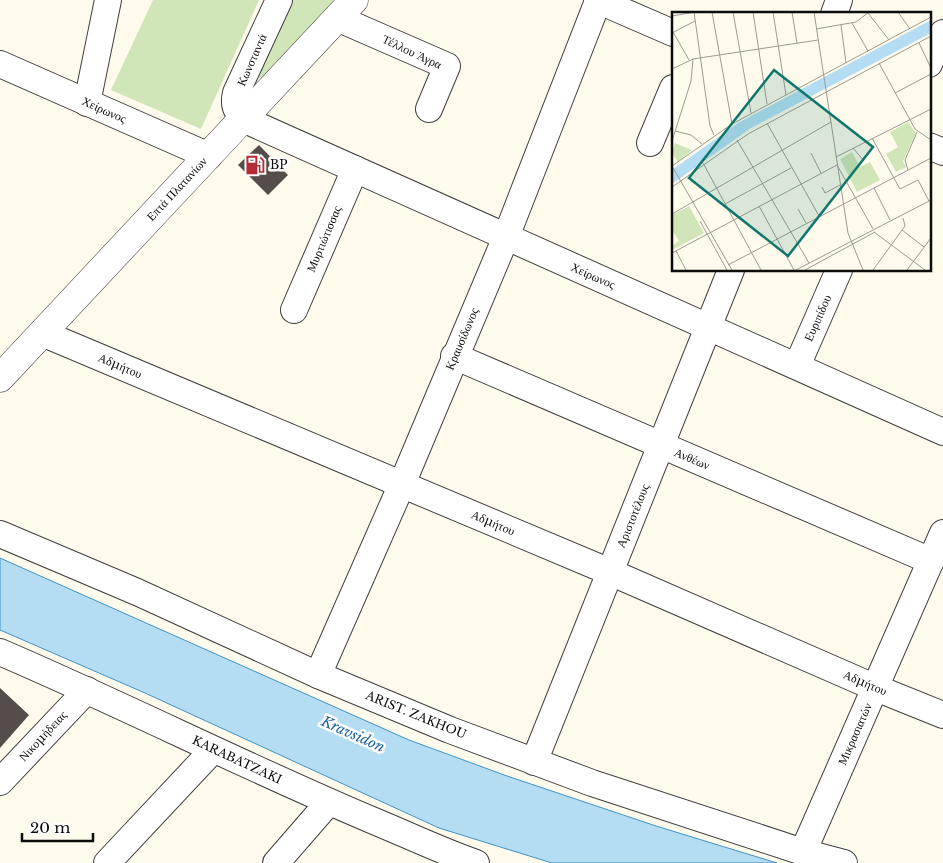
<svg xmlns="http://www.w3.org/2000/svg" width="943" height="863" viewBox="0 0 943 863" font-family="'Libre Baskerville',serif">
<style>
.green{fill:#d1e6b8}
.water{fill:#b4ddf3;stroke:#3e93c6}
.building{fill:#544d49}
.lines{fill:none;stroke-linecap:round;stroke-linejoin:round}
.minor-casing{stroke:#3f3f3f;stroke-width:28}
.tertiary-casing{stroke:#3f3f3f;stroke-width:29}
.minor{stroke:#fff;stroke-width:26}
.tertiary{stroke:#fff;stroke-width:28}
.labels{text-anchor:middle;stroke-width:5;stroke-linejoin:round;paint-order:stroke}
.street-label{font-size:12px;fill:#0c0c0c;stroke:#fff}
.poi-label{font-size:12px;fill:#0c0c0c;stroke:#fff;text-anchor:start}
.water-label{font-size:14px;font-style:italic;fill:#1c6498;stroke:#fff}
.inset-road{fill:none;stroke:#9d9b92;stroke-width:1}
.view{fill:#0f766e;fill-opacity:0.15;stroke:#0f766e;stroke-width:2.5}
.inset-edge{fill:none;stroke:#0c0c0c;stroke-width:2.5}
</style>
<rect width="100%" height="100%" fill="#fefaec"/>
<g class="green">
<path d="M153,0H259L201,129L111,90Z"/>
<path d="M291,0H334L263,79L255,76Z"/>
</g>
<path class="water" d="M0,558L409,740L507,776L656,826L777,863H552L439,828L145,693L0,630Z"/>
<g class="building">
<path d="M259,145L288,175L268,195L238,165Z"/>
<path d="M0,688L29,715L0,748Z"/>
</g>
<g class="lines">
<defs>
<g id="minor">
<path d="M279,0L236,93C233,105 236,110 243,119L943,432"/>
<path d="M597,0L673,33"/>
<path d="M834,14L839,0"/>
<path d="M337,18L447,66L429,109"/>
<path d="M0,64L209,156"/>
<path d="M929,64L943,33"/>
<path d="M87,103L108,0"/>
<path d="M650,143L673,88"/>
<path d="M929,146L943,152"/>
<path d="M294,310L355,169"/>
<path d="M42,333L610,572L876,688L943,715"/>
<path d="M454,356L931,561"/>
<path d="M797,366L839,270"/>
<path d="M0,534L137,592L318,675L450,730L592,783L803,852L844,863"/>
<path d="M0,652C126,706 248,768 374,821C408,835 441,851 476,863"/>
<path d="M318,675L402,484L506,237L598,1"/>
<path d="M534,762L731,270"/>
<path d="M0,782L87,690"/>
<path d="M803,852L943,533"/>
<path d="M107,863L213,750"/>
<path d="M276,863L329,802"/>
</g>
<path id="tertiary" d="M0,378L354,0"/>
</defs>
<use href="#minor" class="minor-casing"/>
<use href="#tertiary" class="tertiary-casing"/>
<use href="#minor" class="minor"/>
<use href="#tertiary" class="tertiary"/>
</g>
<defs>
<symbol id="fuel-bare" viewBox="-9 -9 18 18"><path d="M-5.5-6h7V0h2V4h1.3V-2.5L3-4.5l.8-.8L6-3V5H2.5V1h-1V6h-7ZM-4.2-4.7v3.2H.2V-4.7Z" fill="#b52b35" stroke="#fff" stroke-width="2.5" paint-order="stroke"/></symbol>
</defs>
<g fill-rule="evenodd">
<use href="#fuel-bare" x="241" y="151" width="28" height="28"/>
</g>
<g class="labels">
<g class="street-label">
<text transform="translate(412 52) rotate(25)" y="4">Τέλλου Άγρα</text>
<text transform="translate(252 60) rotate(-66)" y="4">Κωνσταντά</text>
<text transform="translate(104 110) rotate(24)" y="4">Χείρωνος</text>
<text transform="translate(177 189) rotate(-47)" y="4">Επτά Πλατανίων</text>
<text transform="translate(324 239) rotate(-67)" y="4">Μυρτιώτισσας</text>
<text transform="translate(593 276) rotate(24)" y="4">Χείρωνος</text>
<text transform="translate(818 318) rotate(-66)" y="4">Ευριπίδου</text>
<text transform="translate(462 339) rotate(-67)" y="4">Κραυσίδωνος</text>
<text transform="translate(120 366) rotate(23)" y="4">Αδμήτου</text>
<text transform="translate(692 459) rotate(23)" y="4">Ανθέων</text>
<text transform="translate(633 516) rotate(-68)" y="4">Αριστοτέλους</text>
<text transform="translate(493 523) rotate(23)" y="4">Αδμήτου</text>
<text transform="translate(865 683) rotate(23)" y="4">Αδμήτου</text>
<text transform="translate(416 715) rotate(22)" y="4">ARIST. ZAKHOU</text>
<text transform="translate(855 734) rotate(-66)" y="4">Μικρασιατών</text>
<text transform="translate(43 736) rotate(-47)" y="4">Νικομήδειας</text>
<text transform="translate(237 760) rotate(25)" y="4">KARABATZAKI</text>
</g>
<g class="poi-label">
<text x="270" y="169">BP</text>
</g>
<g class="water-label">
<text transform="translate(353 734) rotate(24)" y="5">Kravsidon</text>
</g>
</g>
<g transform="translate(672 12)">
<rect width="259" height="259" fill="#fefaec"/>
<path d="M236,110L244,121L231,149L234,155L224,160L214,142L226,135L218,120ZM3,131L20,138L6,150L0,141ZM180,140L188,155L198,150L208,168L185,180L168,147ZM17,194L32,221L0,238V234L7,229L0,218V203Z" fill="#d1e6b8"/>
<path d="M259,8V21L79,116L0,172V158L66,111Z" fill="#b4ddf3"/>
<path class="inset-road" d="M22,0L38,114L42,123M40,0L60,112M61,0L79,101M81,0L95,92M101,0L114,83M120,0L125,31M142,0L176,221L191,258M226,0L238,17M196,1L217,28M0,4L23,0M180,11L196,39M169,13L174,51M144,17L184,10L197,0M1,20L17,48M0,21L23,9M247,31L259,56M207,51L243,117L259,128M0,57L21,47L146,28M223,81L259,62M95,111L147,204M3,119L19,123L30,132M200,126L228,177L246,168L257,189M65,128L137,251M0,129L19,69L21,47M181,136L192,149M139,141L149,161M164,145L259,97M31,151L89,258M0,154L60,112L259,5M0,154L60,258M236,158L233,148L245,120M0,175L76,122L259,24M150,175L153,181L168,173M202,176L218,208M53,192L119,156M87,194L122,258M126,197L134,211M0,202L159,110M28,209L55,258M230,218L252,235M202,220L253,258M4,239L14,258M0,241L165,153L201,217M56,253L259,146M124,258L259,188M133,258L203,220M201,258L233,214L231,206M235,258L259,226"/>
<path class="view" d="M102,58L201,135L116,244L17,166Z"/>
<rect width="259" height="259" class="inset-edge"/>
</g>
<path d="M22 833v8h71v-8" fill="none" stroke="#0c0c0c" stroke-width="2.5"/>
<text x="30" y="833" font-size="15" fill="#0c0c0c" stroke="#ffffff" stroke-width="4" paint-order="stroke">20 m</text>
</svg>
